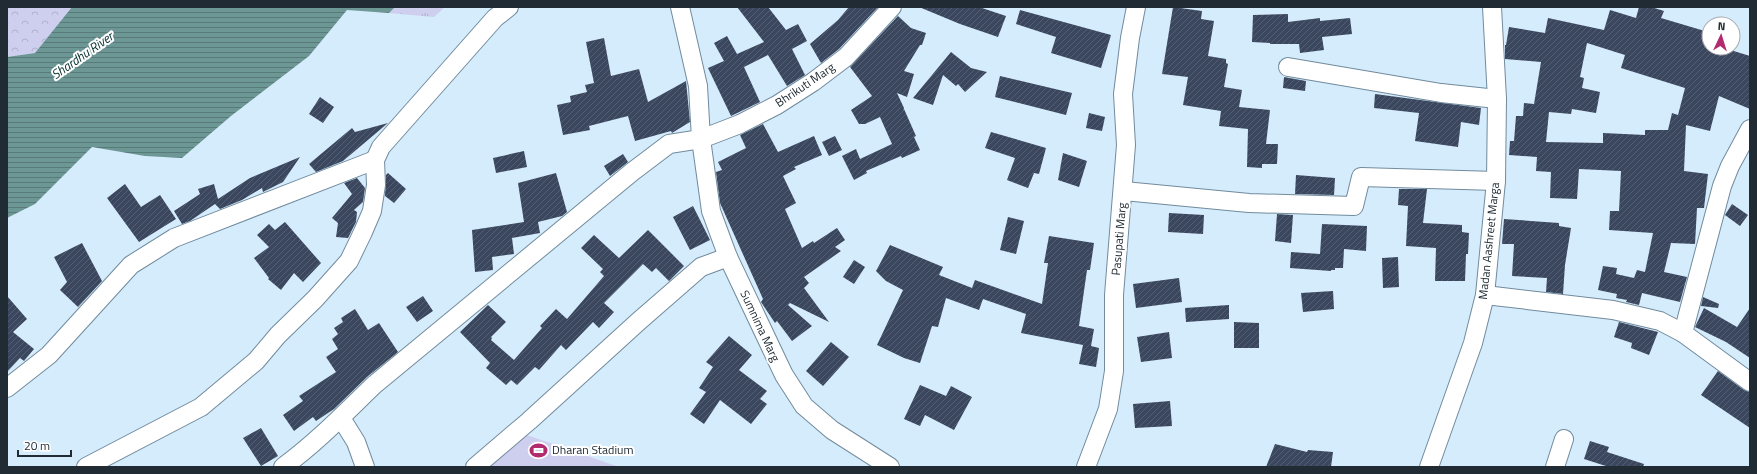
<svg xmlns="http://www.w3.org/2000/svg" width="1757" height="474" viewBox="0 0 1757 474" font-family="'Titillium Web',sans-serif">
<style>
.grass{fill:url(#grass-tufts)}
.forest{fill:url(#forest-crowns)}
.pitch{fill:#ceceee}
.water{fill:url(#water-rules)}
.building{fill:url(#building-hatch);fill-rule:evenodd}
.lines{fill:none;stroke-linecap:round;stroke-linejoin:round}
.street-casing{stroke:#718b9d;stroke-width:20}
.street{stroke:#fff;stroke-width:18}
.labels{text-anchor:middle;stroke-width:4;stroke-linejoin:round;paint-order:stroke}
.street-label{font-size:12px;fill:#202b33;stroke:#fff}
.poi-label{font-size:12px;fill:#202b33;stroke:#fff;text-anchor:start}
.water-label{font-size:13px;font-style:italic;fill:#053231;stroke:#fff}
</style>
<defs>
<pattern id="grass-tufts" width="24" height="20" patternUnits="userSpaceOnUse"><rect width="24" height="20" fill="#ceceee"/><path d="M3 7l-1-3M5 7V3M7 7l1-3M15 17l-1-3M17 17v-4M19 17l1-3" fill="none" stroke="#b1b1cd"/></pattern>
<pattern id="forest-crowns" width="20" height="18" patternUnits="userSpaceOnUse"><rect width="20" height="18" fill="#ceceee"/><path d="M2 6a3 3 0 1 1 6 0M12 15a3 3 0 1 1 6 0" fill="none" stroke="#b1b1cd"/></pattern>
<pattern id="water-rules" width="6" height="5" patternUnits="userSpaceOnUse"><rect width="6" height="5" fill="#6c9795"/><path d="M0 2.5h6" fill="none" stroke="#587b7a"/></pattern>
<pattern id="building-hatch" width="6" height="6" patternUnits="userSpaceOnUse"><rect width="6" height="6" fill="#3b475e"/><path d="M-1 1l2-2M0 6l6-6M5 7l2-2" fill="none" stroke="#555f72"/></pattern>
</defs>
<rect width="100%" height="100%" fill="#d5ecfc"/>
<path class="grass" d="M395,7H445L434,17L389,13Z"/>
<path class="forest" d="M7,7H72L35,53L7,57Z"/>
<path class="pitch" d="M524,434L619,467H489Z"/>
<path class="water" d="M72,7H395L389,13L347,10L309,56L231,116L182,158L145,156L92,147L35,204L7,218V57L35,53Z"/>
<g class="building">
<path d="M737,7H768L786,30L798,24L807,41L792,49L805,75L787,86L768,55L744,67L760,102L731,116L708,68L724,61L714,43L727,36L737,54L764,42Z"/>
<path d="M849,7H878L839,49L821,63L810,44L838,20Z"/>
<path d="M919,7H979L1006,16L998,37L960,24Z"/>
<path d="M1173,7L1202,11L1201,19L1214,21L1208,56L1226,59V63L1228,64L1224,87L1242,90L1239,107L1270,110L1266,144H1278L1277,164H1262V168L1247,167L1248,129L1219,126L1221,111L1183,105L1188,77L1162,74Z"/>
<path d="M1639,7H1651L1664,11L1661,18L1708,32L1704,42L1709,43V48H1724L1750,56V109L1719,96L1710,131L1686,125L1684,171L1708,174L1704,208H1697L1695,244L1671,243L1664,272L1687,277L1680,302L1642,293L1639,305L1626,302L1627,300L1616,298L1617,294L1598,290L1603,266L1617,268L1616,274L1634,278L1637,270L1645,272L1653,233L1609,230L1610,211H1619L1621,171L1579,169L1577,199L1550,198L1551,172L1536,171L1537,157L1509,155L1510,141H1514L1516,116H1523L1524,103L1534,104L1541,62L1505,59V45H1506L1509,27L1545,33L1548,18L1604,30L1610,10L1636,18ZM1587,43L1625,55L1621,68L1685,88L1678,115L1672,113L1668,130H1645V135L1603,133V143L1546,142L1549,112L1571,114L1572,109L1596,113L1600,92L1582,88L1584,78L1580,77Z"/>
<path d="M1020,10L1111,35L1101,68L1051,53L1056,37L1016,24Z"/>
<path d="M1288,14V22L1320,18V21L1350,18L1352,34L1322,37L1324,50L1300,53L1299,44H1270V43L1252,42L1253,15Z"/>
<path d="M898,16L911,28L926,33L922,45H920L904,71L914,74L907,97L897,93L904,108L903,111L904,109L916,136L914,137L920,150L902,158L901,156L866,171L867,173L854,180L842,156L856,149L860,159L892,144L880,117L865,124H859L851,110L872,96L850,67Z"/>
<path d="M604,38L611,76L639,69L648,102L686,81L690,122L672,133L671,131L635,141L628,116L589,126L590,130L563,135L557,105L571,102L570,96L587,92L585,85L594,83L586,42Z"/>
<path d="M951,52L971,68L987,72L965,92L958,84L956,86L943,75L933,105L913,98Z"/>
<path d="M1000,76L1072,93L1066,115L995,97Z"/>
<path d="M1284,77L1306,81L1305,91L1283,88Z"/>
<path d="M1375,94L1481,108L1479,125L1461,122L1458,147L1415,141L1419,113L1374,108Z"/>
<path d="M320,97L334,107L323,123L309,114Z"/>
<path d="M1089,113L1105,117L1102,131L1086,128Z"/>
<path d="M388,123L343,161L316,172L309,164L352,128L355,132Z"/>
<path d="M763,124L778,152L814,136L822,155L794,167L796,169L783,176L796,203L785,209L802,248L813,241L814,243L837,228L845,240L835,247L841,251L804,277L809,283L804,288L829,322L790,303L788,305L812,326L792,341L777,321L775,323L761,302L763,299L720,203L716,172L722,170L718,162L746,148L740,135Z"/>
<path d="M991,132L1046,148L1039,174L1034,173L1028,188L1007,180L1015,158L985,148Z"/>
<path d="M835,136L842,150L829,156L822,142Z"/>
<path d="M524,151L527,167L496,173L493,158Z"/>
<path d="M1063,153L1087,161L1079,187L1058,180Z"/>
<path d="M623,154L628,162L610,176L604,166Z"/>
<path d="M300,157L283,182L263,192L262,188L242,200L220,209L215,204L190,221L182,224L174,211L200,194L198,189L214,184L218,199L250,178Z"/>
<path d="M388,173L406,189L394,203L385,196L386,175Z"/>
<path d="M556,173L567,212L562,216L538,222L540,233L512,238L514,254L492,257L493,270L475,272L472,230L524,222L518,183Z"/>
<path d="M1296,175L1335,178L1334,195L1295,194Z"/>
<path d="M357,178L365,188L363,202L354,210L357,212L356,222L348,238L336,237L338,223L332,218L352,194L344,183Z"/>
<path d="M125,184L141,207L160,195L176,219L139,242L107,198Z"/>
<path d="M1399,189H1427L1423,223L1462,225V232L1469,233L1468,254H1466L1465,281H1435L1436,248L1406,246L1408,206L1398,205Z"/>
<path d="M1732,204L1748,215L1740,226L1725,215Z"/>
<path d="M693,206L710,240L690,250L673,217Z"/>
<path d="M1169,213L1204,215L1203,234L1168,232Z"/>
<path d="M1277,214L1293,215L1291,243L1275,241Z"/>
<path d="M1008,217L1024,221L1016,254L1000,250Z"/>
<path d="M1504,219L1559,223V226L1571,228L1565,265L1563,294L1546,292L1547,278L1512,276L1514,244H1502Z"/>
<path d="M285,222L321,263L303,282L294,273L281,290L268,279L269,278L254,258L269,247L257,235L269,224L275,230Z"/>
<path d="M1322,224L1367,226L1366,251L1344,249L1343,268H1335V270H1331V271L1290,268L1291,252L1320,254Z"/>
<path d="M648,230L684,266L669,281L656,268L652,272L643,264L604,303L614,312L599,328L593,322L566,350L561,345L539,370L535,367L517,385L511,380L506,385L486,368L490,363L460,332L488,305L506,322L491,337L492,338L491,340L514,360L542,328L540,326L556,309L567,319L604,276L600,272L603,269L581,248L594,235L619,258Z"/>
<path d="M1049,236L1094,243L1090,270H1087L1079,326L1094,329L1091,346L1099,348L1096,367L1079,364L1083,345L1021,333L1026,314L983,299L979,310L946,298L938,327L932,326L920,363L904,358L877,345L903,290L886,281L876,271L890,245L943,267L939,275L972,288L975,280L1042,304L1048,263H1044Z"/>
<path d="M82,243L102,281L78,307L60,290L67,282L54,257Z"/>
<path d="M1398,257L1399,287L1383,288L1382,258Z"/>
<path d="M854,260L865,267L854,284L843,277Z"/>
<path d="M1179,278L1182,302L1136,308L1133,284Z"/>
<path d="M1333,291L1334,309L1303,312L1301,293Z"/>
<path d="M7,296L27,319L13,332L34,349L24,361L20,358L7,372Z"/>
<path d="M423,296L433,311L417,322L406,307Z"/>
<path d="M1703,297L1719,304L1718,308L1701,306Z"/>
<path d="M1229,305V319L1186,322L1185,308Z"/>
<path d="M1704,308L1737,327L1750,308V358L1726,342L1695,327Z"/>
<path d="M355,309L368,330L379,323L398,352L367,377L334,409L316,421L313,417L294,431L283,415L303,401L299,396L336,372L326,357L338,349L332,339L338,334L334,328L343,322L341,318Z"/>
<path d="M1234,322L1259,323V348H1234Z"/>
<path d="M1619,322L1658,332L1649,355L1631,348L1632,343L1614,337Z"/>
<path d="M1169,332L1172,358L1141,362L1137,337Z"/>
<path d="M729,336L752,355L739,370L767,391L760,399L767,404L751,424L720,400L704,424L690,414L706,392L699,388L713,367L706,362Z"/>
<path d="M831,342L849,357L823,386L806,371Z"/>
<path d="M1718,371L1744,390L1750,392V428L1701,395Z"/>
<path d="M920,385L946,396L951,386L972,397L954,430L925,415L920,426L904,419Z"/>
<path d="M1170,401L1172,426L1135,428L1133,404Z"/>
<path d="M261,428L278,456L261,466L243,438Z"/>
<path d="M1590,441L1609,447L1607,452L1644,464L1643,467H1609L1584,459Z"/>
<path d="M1275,444L1307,452L1308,450L1333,452L1331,467H1266Z"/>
</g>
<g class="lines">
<defs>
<g id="street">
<path d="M680,7L698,86L701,139L711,211L728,257L784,375L804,406L832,430L890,467"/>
<path d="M1288,67L1441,93L1497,99"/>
<path d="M1124,191L1249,203L1354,206L1361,177L1496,181"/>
<path d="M1485,295L1613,310L1660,321L1683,333L1750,382"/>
<path d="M1683,333L1722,186L1730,166L1750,129"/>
<path d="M7,388L49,355L131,265L174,238L375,160"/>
<path d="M341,418L356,442L365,467"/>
<path d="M86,467L201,407L256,361L278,335L315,299L349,261L363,232L372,211L376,185L375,160L381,147L495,18L509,7"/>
<path d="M283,467C316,443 345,413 374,385L632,172L669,144L701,139L740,124L777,105L813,82L846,57L892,7"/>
<path d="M475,467L529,421L639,321L701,267L728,257"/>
<path d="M1086,467L1108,409L1114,371V295L1126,145L1123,94L1130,38L1136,7"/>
<path d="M1429,467L1473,343L1485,295L1496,181L1497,99L1492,7"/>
<path d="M1555,467L1564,439"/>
</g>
</defs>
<use href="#street" class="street-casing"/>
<use href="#street" class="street"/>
</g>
<defs>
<symbol id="stadium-bare" viewBox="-9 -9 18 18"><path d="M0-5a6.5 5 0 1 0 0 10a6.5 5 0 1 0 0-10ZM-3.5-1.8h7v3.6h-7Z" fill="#b22b6e" stroke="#fff" stroke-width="2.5" paint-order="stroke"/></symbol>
</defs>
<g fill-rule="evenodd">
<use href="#stadium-bare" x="526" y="438" width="25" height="25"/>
</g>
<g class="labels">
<g class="street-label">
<text transform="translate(805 85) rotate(-34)" y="4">Bhrikuti Marg</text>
<text transform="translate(1119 239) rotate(-85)" y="4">Pasupati Marg</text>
<text transform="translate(1489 241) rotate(-84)" y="4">Madan Aashreet Marga</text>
<text transform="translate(760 326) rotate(65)" y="4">Sumnima Marg</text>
</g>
<g class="poi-label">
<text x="552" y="454">Dharan Stadium</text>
</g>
<g class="water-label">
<text transform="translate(82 55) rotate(-35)" y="5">Shardhu River</text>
</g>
</g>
<rect width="1757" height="474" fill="none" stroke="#202b33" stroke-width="16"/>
<g transform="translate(1721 36) rotate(4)"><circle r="19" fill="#ffffff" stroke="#a6aaad"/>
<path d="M0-3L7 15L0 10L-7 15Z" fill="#b22b6e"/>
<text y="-6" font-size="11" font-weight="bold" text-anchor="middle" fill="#202b33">N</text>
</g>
<path d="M18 450v6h53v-6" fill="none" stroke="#202b33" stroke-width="2"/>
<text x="24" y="450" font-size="12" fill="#202b33" stroke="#ffffff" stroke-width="3" paint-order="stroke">20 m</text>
</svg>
